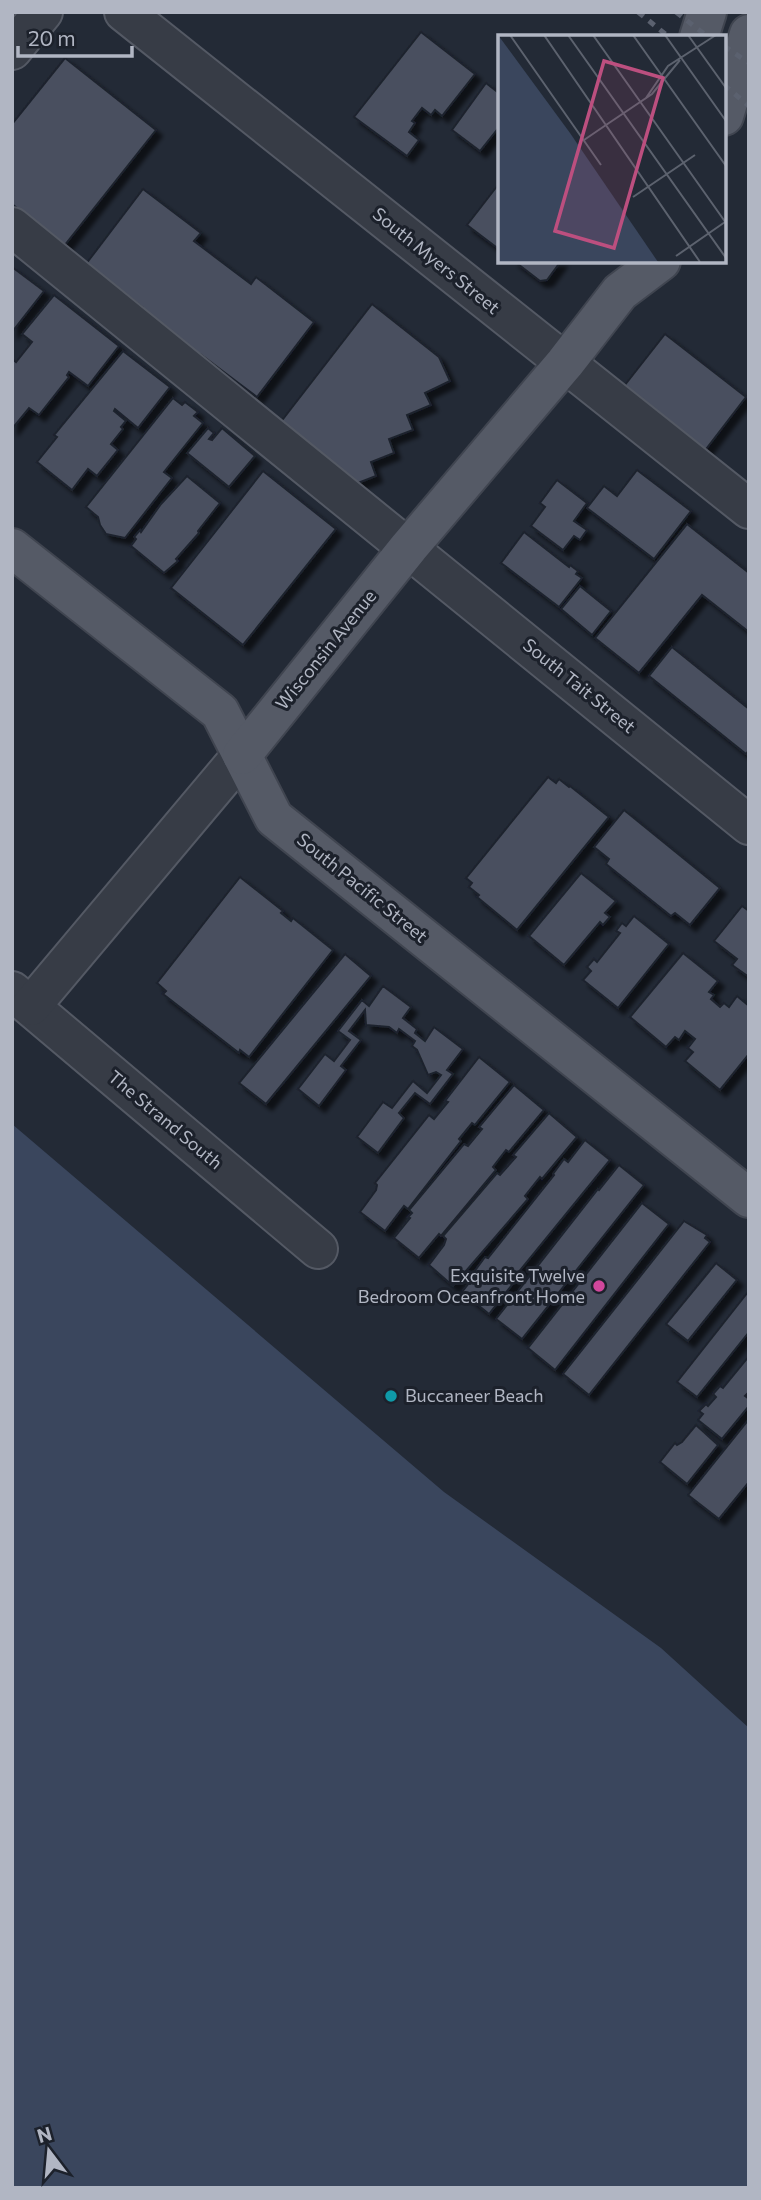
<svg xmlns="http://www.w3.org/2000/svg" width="761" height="2200" viewBox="0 0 761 2200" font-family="Commissioner,sans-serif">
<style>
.water{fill:#3a465d}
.building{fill:#49505e;stroke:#1e232d;stroke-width:2;filter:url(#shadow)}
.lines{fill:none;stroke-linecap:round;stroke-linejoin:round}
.minor-casing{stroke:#545964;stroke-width:42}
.major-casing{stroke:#404550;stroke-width:42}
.minor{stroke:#373c46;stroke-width:38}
.major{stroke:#555a66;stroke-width:38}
.rail{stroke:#5b616f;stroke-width:5;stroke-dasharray:7 7;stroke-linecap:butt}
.hotel-dot{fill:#d1479c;stroke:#1c212b;stroke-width:2.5}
.culture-dot{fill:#0f9aa8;stroke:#1c212b;stroke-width:2.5}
.labels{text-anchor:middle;stroke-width:6;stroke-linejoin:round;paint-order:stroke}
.street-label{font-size:18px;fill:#b1b6c3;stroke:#1c212b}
.poi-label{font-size:18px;fill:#b1b6c3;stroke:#1c212b;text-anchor:end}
.inset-road{fill:none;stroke:#5c626e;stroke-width:2}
.view{fill:#bc4f7f;fill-opacity:0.15;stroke:#bc4f7f;stroke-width:3.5}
.inset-edge{fill:none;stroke:#b1b6c3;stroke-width:3.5}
</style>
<defs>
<filter id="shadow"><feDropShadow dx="6" dy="6" stdDeviation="2" flood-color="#0009"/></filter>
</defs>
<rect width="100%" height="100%" fill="#232a36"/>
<path class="water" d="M12,1124L444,1492L661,1648L749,1728V2188H12Z"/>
<g class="building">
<path d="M421,32L475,74L442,116L435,110L431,115L422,108L412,121L415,123L409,132L419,140L407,156L354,117Z"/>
<path d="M65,58L156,130L64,246L12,204V124Z"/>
<path d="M486,83L500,94V126L480,151L452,130Z"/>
<path d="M498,185L500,186V250L467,225Z"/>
<path d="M143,189L201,233L194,241L251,284L256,277L314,322L257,397L200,354L198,358L138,313L142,307L86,264Z"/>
<path d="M514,261H561L547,280L540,281Z"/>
<path d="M12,267L44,291L12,332Z"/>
<path d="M54,295L119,346L88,386L69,372L67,375L69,377L39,415L29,408L12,429V359L16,362L32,342L22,334Z"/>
<path d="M372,304L439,357L450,381L425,393L431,405L407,415L413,430L389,439L394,453L371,462L376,476L358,483L280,423Z"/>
<path d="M665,334L746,397L703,453L621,390Z"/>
<path d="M123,351L170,387L138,428L115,409L114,411L126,421L121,427L123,429L111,444L118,450L97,476L88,469L72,490L37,462L57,437L54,435Z"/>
<path d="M173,398L182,405L185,402L198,412L194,416L203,423L164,472L172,478L125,538L106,534L100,525L98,517L86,507Z"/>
<path d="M208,428L214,433L209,439L212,440L222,428L255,456L229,487L187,453Z"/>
<path d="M637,470L691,511L654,559L587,508L604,486L617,496Z"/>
<path d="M263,471L336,529L243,645L171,588Z"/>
<path d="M187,476L220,503L198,531L199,533L176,559L178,561L164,573L131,546L136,539L134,537L140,530L141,532L161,504Z"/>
<path d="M557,480L587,503L574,521L587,530L580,540L574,536L563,550L531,526L545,507L540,503Z"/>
<path d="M687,524L749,573V632L702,595L639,673L595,638Z"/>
<path d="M524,532L569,567L570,565L578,571L576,574L582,578L559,607L501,563Z"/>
<path d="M580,586L611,611L592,635L561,609Z"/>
<path d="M672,647L749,709V750L746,754L649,676Z"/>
<path d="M548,777L556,783L559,779L569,787L570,786L609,817L517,930L477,897L479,895L469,887L472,883L466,878Z"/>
<path d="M624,810L720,888L690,925L675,913L671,916L606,864L609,859L594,847Z"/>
<path d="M581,873L616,901L605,913L610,917L603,925L600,922L564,965L529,936Z"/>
<path d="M240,877L283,911L281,913L291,921L293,918L333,950L249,1057L240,1050L239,1053L163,994L166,991L157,983Z"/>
<path d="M742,906L749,911V977L732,965L737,959L714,941Z"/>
<path d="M634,916L669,944L618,1008L583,980L591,971L587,967L594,959L597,962L620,933L616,931L622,923L626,926Z"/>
<path d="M683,953L718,981L709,992L714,995L711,999L720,1007L724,1003L729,1007L737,996L749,1006V1054L720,1090L685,1061L693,1052L688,1048L695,1039L685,1031L679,1040L675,1037L666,1047L630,1017Z"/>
<path d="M345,954L371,976L266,1104L239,1083Z"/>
<path d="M383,986L411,1007L403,1018L417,1029L415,1033L425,1041L434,1027L463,1049L447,1070L453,1074L430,1104L415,1093L399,1113L404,1118L378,1153L357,1137L383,1102L392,1108L413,1081L427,1093L441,1075L436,1072L428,1075L417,1050L412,1046L415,1041L399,1029L397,1033L389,1027L366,1025L365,1010L349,1031L361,1040L341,1066L346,1070L319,1106L298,1089L325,1054L334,1061L350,1040L338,1031L362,1000L369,1006Z"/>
<path d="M479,1057L510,1082L475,1125L472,1123L459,1139L461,1141L408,1209L404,1206L385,1231L360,1212L376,1190L377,1185L375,1183L429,1115L434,1119L448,1102L445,1101Z"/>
<path d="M514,1085L544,1110L509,1152L506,1150L493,1167L496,1170L441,1236L439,1234L419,1258L394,1238L410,1218L408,1217L412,1213L409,1210L464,1144L468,1146L482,1129L479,1127Z"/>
<path d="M549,1113L577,1137L542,1179L540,1177L525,1196L528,1199L453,1286L429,1265L444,1245L446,1239L443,1236L497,1173L500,1175L516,1157L513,1155Z"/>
<path d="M585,1140L610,1160L513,1279L515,1281L489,1314L462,1292L476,1274L474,1272L485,1257L488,1258L554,1175L553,1174L564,1159L568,1162Z"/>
<path d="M619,1165L644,1185L522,1339L496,1319L598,1189L599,1190Z"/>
<path d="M642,1203L669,1224L555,1370L528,1348Z"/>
<path d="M684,1221L707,1235L705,1238L710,1242L589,1395L563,1374Z"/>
<path d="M716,1263L737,1280L688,1341L666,1324Z"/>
<path d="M748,1292L749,1332L697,1397L677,1382Z"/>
<path d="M749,1356V1392L745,1396L749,1399V1406L722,1439L698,1420L703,1414L699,1411L706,1404L708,1406L716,1397L713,1394L720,1386L723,1388Z"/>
<path d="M749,1419V1482L719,1519L688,1495Z"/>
<path d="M696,1425L718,1445L687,1484L660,1462L675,1443L677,1445L682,1442Z"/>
</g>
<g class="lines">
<defs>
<g id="minor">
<path d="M124,12L749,509"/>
<path d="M12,50L43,12"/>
<path d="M12,227L749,825"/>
<path d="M12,991L318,1249"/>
<path d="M31,1006L242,755"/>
</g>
<g id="major">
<path d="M699,37L707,12"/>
<path d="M724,116L749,34"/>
<path d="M12,548L220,712L274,818L749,1198"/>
<path d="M242,755L409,547L565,363L620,292L661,261"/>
</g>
</defs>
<use href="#minor" class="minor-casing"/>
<use href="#major" class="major-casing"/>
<use href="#minor" class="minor"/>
<use href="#major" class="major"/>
<g class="rail">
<path d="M638,12L669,37"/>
<path d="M676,12L708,37"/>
<path d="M724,46L749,63"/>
<path d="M724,85L749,106"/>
</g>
</g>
<circle class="hotel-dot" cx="599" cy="1286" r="7"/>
<circle class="culture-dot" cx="391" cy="1396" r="7"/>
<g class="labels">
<g class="street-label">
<text transform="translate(436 261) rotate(39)" y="6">South Myers Street</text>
<text transform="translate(326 650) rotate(-51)" y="6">Wisconsin Avenue</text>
<text transform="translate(579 686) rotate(39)" y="6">South Tait Street</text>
<text transform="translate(362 888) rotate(39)" y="6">South Pacific Street</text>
<text transform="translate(165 1120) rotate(40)" y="6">The Strand South</text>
</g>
<g class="poi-label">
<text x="585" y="1282">Exquisite Twelve<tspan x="585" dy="21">Bedroom Oceanfront Home</tspan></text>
<text x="405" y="1402" text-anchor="start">Buccaneer Beach</text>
</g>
</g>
<g transform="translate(498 35)">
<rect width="228" height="228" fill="#232a36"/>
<path d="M0,0L72,98L160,227H0Z" fill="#3a465d"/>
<path class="inset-road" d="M12,0L103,130M46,0L202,227M70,0L228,223M95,0L228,188M135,0L228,131M167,0L228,86M190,0L228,53M148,63L170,31L218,0M108,90L154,59L182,25M86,105L108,90M135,162L197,120M178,221L227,187"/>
<path class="view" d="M106,26L165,43L116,213L57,196Z"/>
<rect width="228" height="228" class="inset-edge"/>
</g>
<rect width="761" height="2200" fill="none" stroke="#b1b6c3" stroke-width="28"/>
<g transform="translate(49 2151) rotate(344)" stroke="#1c212b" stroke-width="5" paint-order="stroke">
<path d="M0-5L12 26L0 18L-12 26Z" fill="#b1b6c3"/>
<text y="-10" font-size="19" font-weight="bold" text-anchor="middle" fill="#b1b6c3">N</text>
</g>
<path d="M18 46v10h114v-10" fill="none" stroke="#b1b6c3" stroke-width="3.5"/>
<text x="28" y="46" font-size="21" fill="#b1b6c3" stroke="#1c212b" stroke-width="5" paint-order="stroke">20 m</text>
</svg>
